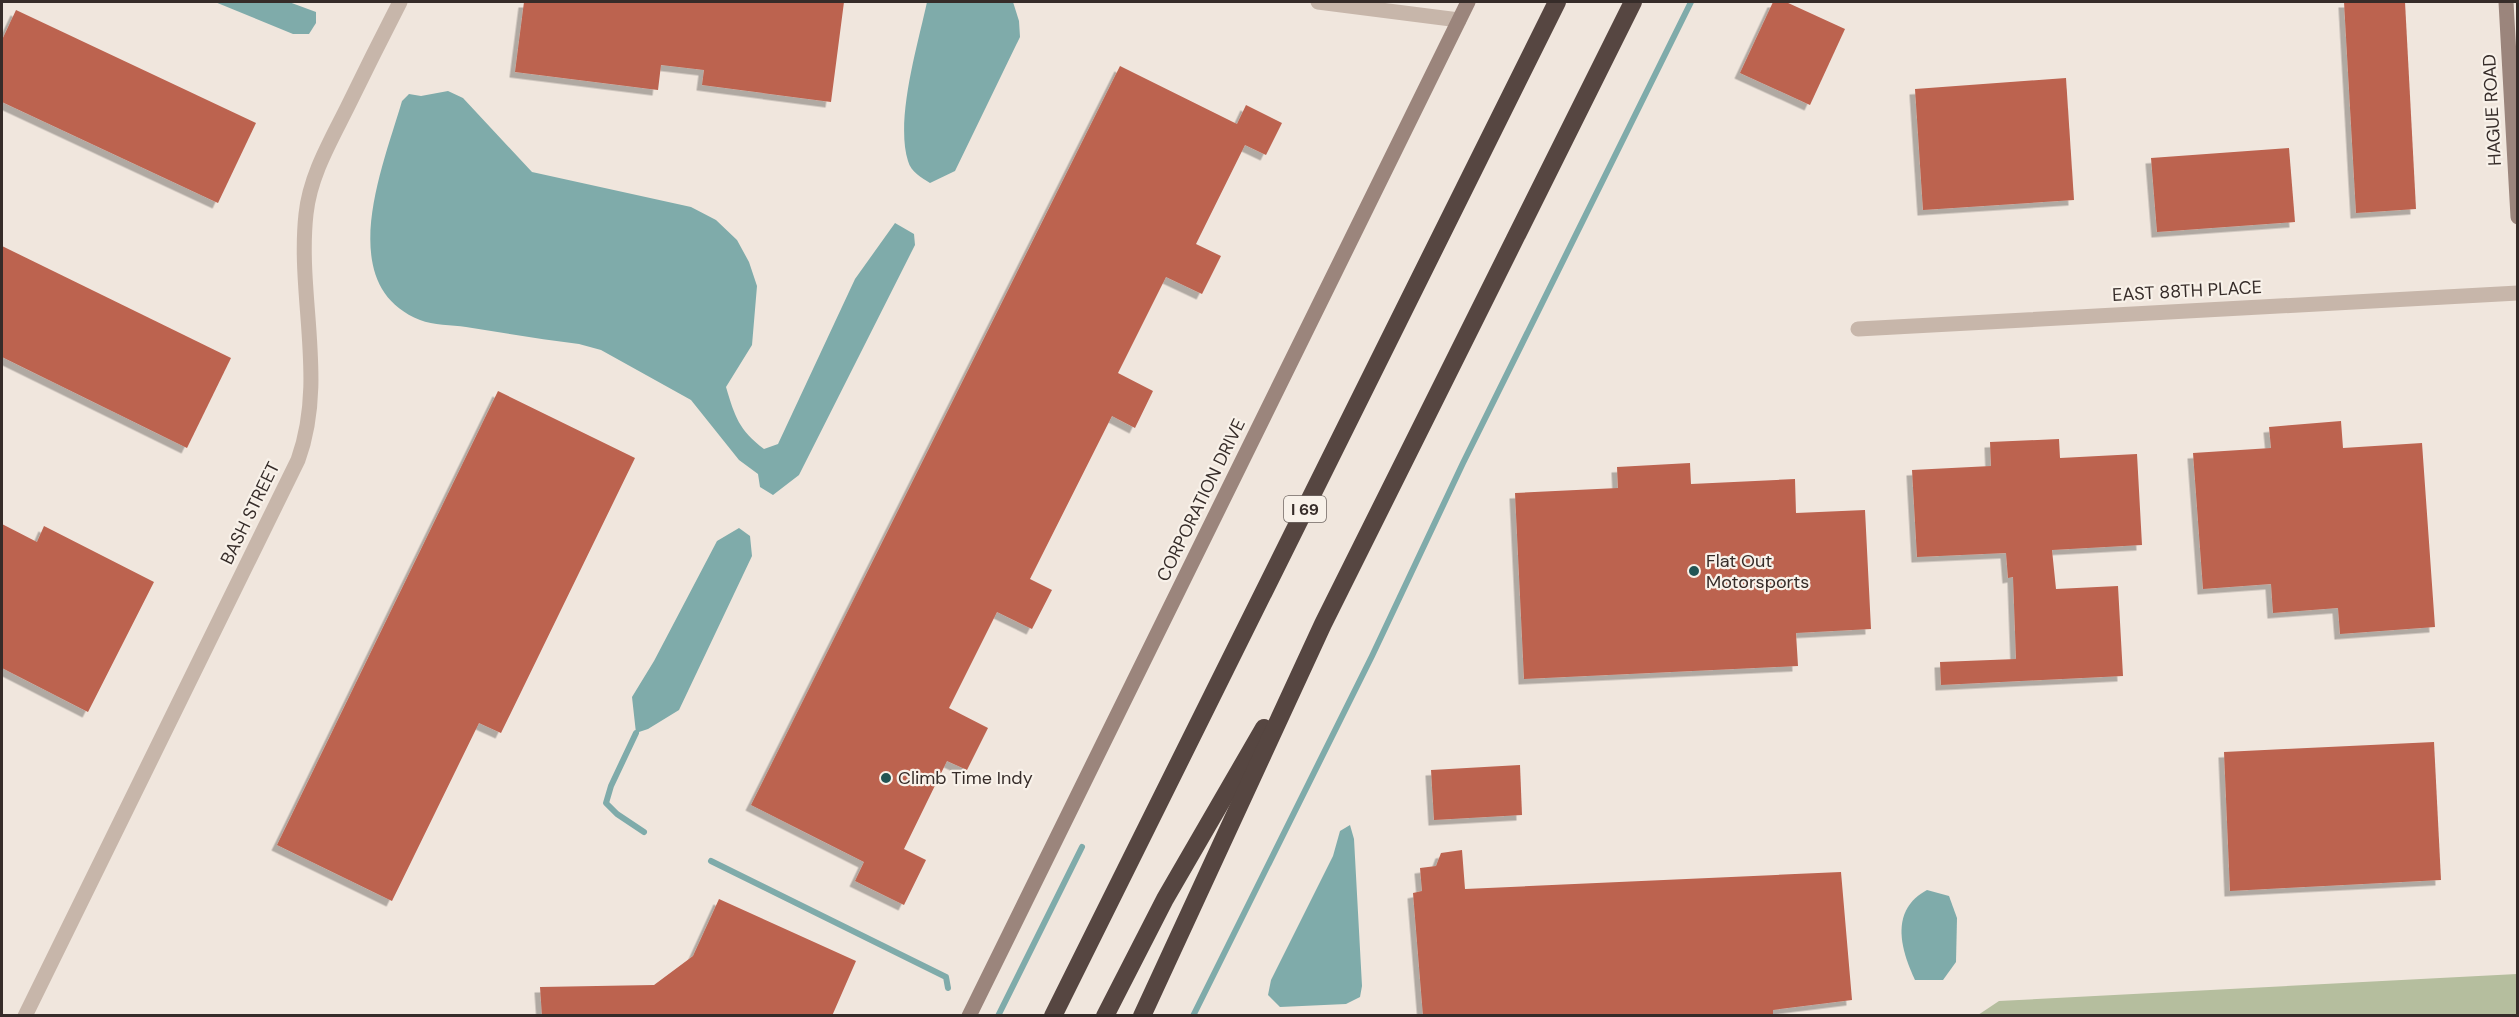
<svg xmlns="http://www.w3.org/2000/svg" width="2519" height="1017" viewBox="0 0 2519 1017" font-family="'DM Sans',sans-serif">
<style>
.green{fill:#b5be9e}
.water{fill:#7fabaa}
.lines{fill:none;stroke-linecap:round;stroke-linejoin:round}
.stream{stroke:#7fabaa;stroke-width:6}
.building{fill:#bc6350;filter:url(#shadow)}
.street{stroke:#c7b6aa;stroke-width:15}
.secondary{stroke:#9b857c;stroke-width:15}
.highway{stroke:#564641;stroke-width:18}
.poi-dot{fill:#225454;stroke:#f8f1e9;stroke-width:2}
.labels{text-anchor:middle;stroke-width:4.5;stroke-linejoin:round;paint-order:stroke}
.shield{fill:#f8f1e9;stroke:#706763;stroke-width:1.5}
.shield-label{font-size:16px;font-weight:bold;fill:#362c29}
.street-label{font-size:18px;fill:#362c29;stroke:#f8f1e9}
.poi-label{font-size:18px;fill:#362c29;stroke:#f8f1e9;text-anchor:start}
</style>
<defs>
<filter id="shadow"><feDropShadow dx="-5.5" dy="5.5" stdDeviation="0" flood-color="#0004"/></filter>
</defs>
<rect width="100%" height="100%" fill="#f0e6dd"/>
<path class="green" d="M2517,974V1015H1978L1999,1001Z"/>
<g class="water">
<path d="M215,2H289L316,12V23L309,34H293Z"/>
<path d="M927,2H1013L1019,21L1020,37L955,171L930,183C922,178 911,172 908,161C895,120 918,44 927,2Z"/>
<path d="M448,91L463,98L532,172L691,207L716,220L737,240L749,262L757,286L752,345L726,387C735,417 739,430 764,449L778,444L855,279L895,223L914,234L915,245L799,475L773,495L760,487L758,474L739,460L691,400L601,350L579,344C541,339 504,333 466,327C452,325 433,325 420,320C332,285 384,164 402,101L409,94L421,96Z"/>
<path d="M739,528L750,536L752,556L679,710L648,729L636,733L632,697L654,661L717,541Z"/>
<path d="M1350,825L1354,839L1362,986L1360,997L1346,1004L1280,1007L1268,995L1271,980L1333,856L1340,831Z"/>
<path d="M1927,890L1949,896L1957,918L1956,962L1943,980H1915C1900,948 1890,910 1927,890Z"/>
</g>
<g class="lines">
<g class="stream">
<path d="M636,733L611,786L606,803L617,814L644,832"/>
<path d="M711,861L946,977L948,988"/>
<path d="M998,1016L1082,847"/>
<path d="M1193,1016L1372,656L1463,463L1691,2"/>
</g>
</g>
<g class="building">
<path d="M524,2H844L831,102L702,85L704,70L661,65L658,90L515,72Z"/>
<path d="M1773,2H1786L1845,29L1810,105L1740,73Z"/>
<path d="M2344,2H2405L2416,209L2356,213Z"/>
<path d="M16,10L256,123L218,203L2,102V40Z"/>
<path d="M1120,66L1237,124L1246,105L1282,123L1266,155L1245,145L1196,244L1221,256L1202,294L1166,277L1118,373L1153,391L1135,428L1112,416L1030,579L1052,590L1032,629L997,612L949,708L988,728L967,770L947,761L904,849L926,860L904,905L855,881L864,862L751,805Z"/>
<path d="M2066,78L2074,200L1923,210L1915,89Z"/>
<path d="M2289,148L2295,222L2157,232L2151,158Z"/>
<path d="M2,246L231,358L187,448L2,357Z"/>
<path d="M498,391L635,458L501,733L479,723L392,901L277,845Z"/>
<path d="M2341,421L2343,448L2422,443L2435,627L2340,634L2338,608L2273,613L2271,584L2203,589L2193,453L2271,448L2269,427Z"/>
<path d="M2059,439L2060,458L2137,454L2142,545L2052,550L2056,589L2118,586L2123,676L1941,685L1940,662L2016,659L2013,577L2008,578L2006,553L1917,557L1912,470L1991,466L1990,442Z"/>
<path d="M1690,463L1691,484L1795,479L1796,513L1865,510L1871,629L1796,633L1798,666L1524,679L1515,493L1618,488L1617,467Z"/>
<path d="M2,524L37,542L44,526L154,582L88,712L2,668Z"/>
<path d="M2434,742L2441,880L2230,891L2224,752Z"/>
<path d="M1520,765L1522,815L1434,820L1431,770Z"/>
<path d="M1462,850L1465,889L1841,872L1852,1000L1773,1010V1016H1423L1413,893L1422,891L1420,868L1436,866L1441,853Z"/>
<path d="M719,899L856,961L832,1016H542L540,987L654,985L693,956Z"/>
</g>
<g class="lines">
<g class="street">
<path d="M1318,2L1459,20"/>
<path d="M1858,329L2518,293"/>
<path d="M25,1016L298,460C327,381 297,296 306,214C310,176 330,142 347,108C364,73 382,37 400,2"/>
</g>
<g class="secondary">
<path d="M2506,2L2518,217"/>
<path d="M969,1016L1468,2"/>
</g>
<g class="highway">
<path d="M1053,1016L1557,2"/>
<path d="M1105,1016L1165,899L1264,728"/>
<path d="M1142,1016L1323,624L1633,2"/>
</g>
</g>
<g class="poi-dot">
<circle cx="1694" cy="571" r="6"/>
<circle cx="886" cy="778" r="6"/>
</g>
<g class="labels">
<rect class="shield" x="1284" y="496" width="42" height="26" rx="4.5"/>
<g class="shield-label">
<text x="1305" y="515">I 69</text>
</g>
<g class="street-label">
<text transform="translate(2492 110) rotate(-93)" y="6">HAGUE ROAD</text>
<text transform="translate(2187 291) rotate(-3)" y="6">EAST 88TH PLACE</text>
<text transform="translate(1201 500) rotate(-64)" y="6">CORPORATION DRIVE</text>
<text transform="translate(250 513) rotate(-64)" y="6">BASH STREET</text>
</g>
<g class="poi-label">
<text x="1706" y="567">Flat Out<tspan x="1706" dy="21">Motorsports</tspan></text>
<text x="898" y="784">Climb Time Indy</text>
</g>
</g>
<rect width="2519" height="1017" fill="none" stroke="#362c29" stroke-width="6"/>
</svg>
